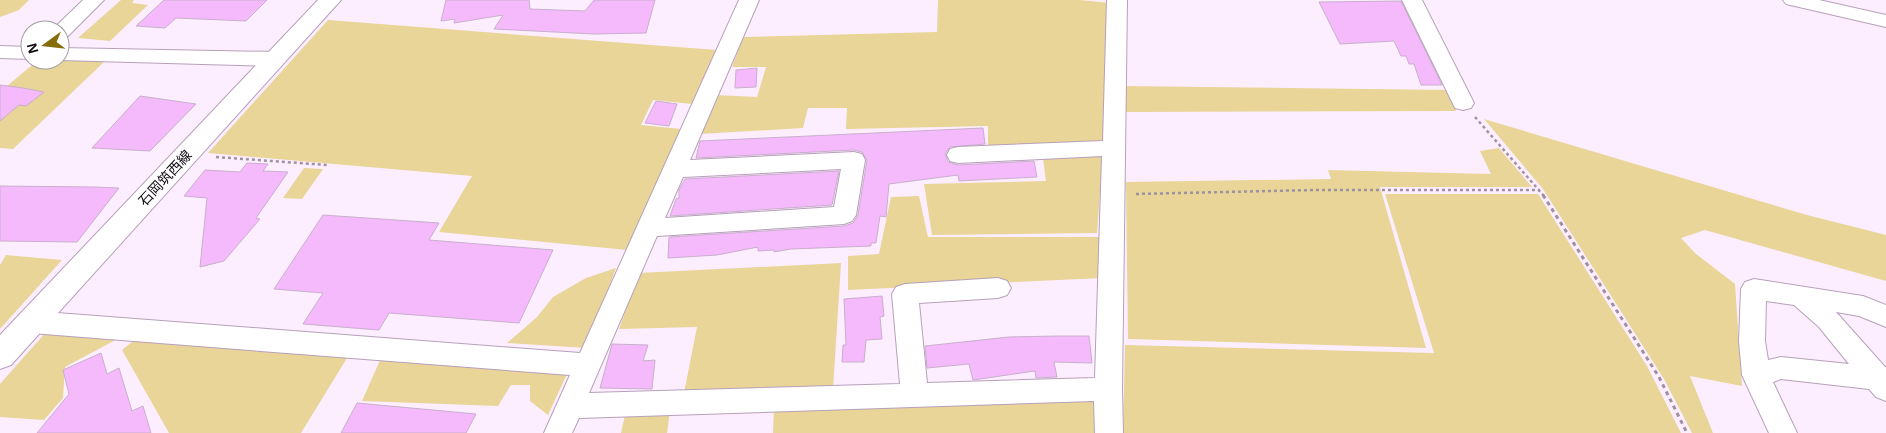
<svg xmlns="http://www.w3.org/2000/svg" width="1886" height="433" viewBox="0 0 1886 433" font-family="Arial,'Noto Sans JP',sans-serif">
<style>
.green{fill:#e8d597}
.building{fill:#f5bafc;stroke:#c8afcb}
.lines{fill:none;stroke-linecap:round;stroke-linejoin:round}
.minor-casing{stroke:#b7a0ba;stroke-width:2}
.major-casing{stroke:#b7a0ba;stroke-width:2}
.path-far1{stroke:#9f92a0;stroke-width:2.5;stroke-dasharray:3 3;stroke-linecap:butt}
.path{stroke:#9f92a0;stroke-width:3;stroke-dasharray:4 4;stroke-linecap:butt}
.minor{fill:#fff;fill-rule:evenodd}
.major{fill:#fff;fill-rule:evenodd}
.labels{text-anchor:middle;stroke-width:5;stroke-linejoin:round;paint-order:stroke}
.street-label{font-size:14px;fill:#130a14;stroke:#fff}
</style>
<rect width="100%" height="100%" fill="#fdeeff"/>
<g class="green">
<path d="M0,0H29L19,10L0,17Z"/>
<path d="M121,0H134L132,3L148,5L110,41L78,38Z"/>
<path d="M938,0H1080L1110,3L1103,141L988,148V126L846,129L847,108H808L803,128L700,134L716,95L757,97L766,67H732L743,37L937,32Z"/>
<path d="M328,20L717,50L692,104L653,100L641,125L681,129L627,250L439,232L472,176L208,153Z"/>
<path d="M38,60H106L13,149L0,148V92Z"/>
<path d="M1122,86L1448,90L1456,111L1126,112Z"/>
<path d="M1484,119L1807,215L1886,235V281L1705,230L1681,238L1696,254L1735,284L1742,386L1690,376L1713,433H1692L1664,379L1543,189Z"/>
<path d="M1499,148L1532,187H1380L1426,348L1128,339L1126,182L1331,179L1328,170L1491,174L1480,151Z"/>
<path d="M1103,153L1097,233L932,235L924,184L1046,181L1043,158Z"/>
<path d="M304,168L323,169L302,199L283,198Z"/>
<path d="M1385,194H1538L1647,366L1681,433H1123L1125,345L1434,353Z"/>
<path d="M919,196L928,237H1099L1102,278L848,290V256L879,254L891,197Z"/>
<path d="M6,255L62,260L0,329V265Z"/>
<path d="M841,263L833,389L684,393L697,327L619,329L639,273Z"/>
<path d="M616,268L586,348L507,343L537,317L553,297L586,278Z"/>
<path d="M47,331L123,336L65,367L63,398L44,420L0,417V384Z"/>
<path d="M137,338L347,358L301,433H169L122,350Z"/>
<path d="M381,358L568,372L548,415L530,401V385H511L498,406L362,401Z"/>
<path d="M1098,396L1097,433H773L774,407Z"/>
<path d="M670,411L667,433H621L625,415Z"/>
</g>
<g class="building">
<path d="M164,0H267L246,21L176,18L165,28L136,26Z"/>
<path d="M446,0H529L530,9L585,11L594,0H655L646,33L594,34L494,29L503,15L454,23L455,19L441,21Z"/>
<path d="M1401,1L1442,85H1421L1414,64H1409L1406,56H1401L1394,41L1340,44L1319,2Z"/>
<path d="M757,68L756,87L735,88L736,70Z"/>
<path d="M0,85L23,88L44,92L26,106L19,105L0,121Z"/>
<path d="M140,96L196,104L150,151L92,148Z"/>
<path d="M656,101L677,104L669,126L645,123Z"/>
<path d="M983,128L985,144L950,147L945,154L948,162L958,165L1034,161L1037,177L959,181L958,175L889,184L886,217L880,216L876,243H871V246L791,249L774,252V250L758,251V247L717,255L668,258L669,237L844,226L853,223L858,215L867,160L862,152L854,150L696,158L700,141Z"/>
<path d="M247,163L268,164L263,171L288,172L256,218L260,219L224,261L200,267L207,198L184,196L205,170L240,172Z"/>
<path d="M839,171L832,205L670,216L676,199L679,198V190L685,179Z"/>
<path d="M0,186L94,187L119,188L77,242L0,241Z"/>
<path d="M323,215L439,223L429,240L553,250L519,323L389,313L379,330L303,324L323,293L274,289Z"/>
<path d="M882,296L884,316L880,317L882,339L866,340L864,362H842L843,345H846L844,299Z"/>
<path d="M1057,336H1089L1092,363L1054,362L1057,377L1036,378L1035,371L973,380L969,364L927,368L925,346L1009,337Z"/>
<path d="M612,344L648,345L643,361L655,360L652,389L600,388Z"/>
<path d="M101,353L107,374L119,368L132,411L143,406L151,433H37L69,394L63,370Z"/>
<path d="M357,403L476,414L466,433H341Z"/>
</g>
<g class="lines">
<defs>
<g id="minor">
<path d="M83,0H104L67,37L60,39V30H52Z"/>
<path d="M739,0H759L690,160L854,152L862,154L865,160L856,215L852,221L844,224L657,236L589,393L900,384L892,294L896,287L905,284L998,278L1007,281L1011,288L1007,295L998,298L919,303L927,383L1095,378L1102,156L958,163L950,161L947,155L950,149L958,147L1103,141L1107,0H1127L1122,389L1123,433H1095L1094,401L579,418L572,433H544L570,375L31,333L22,329L18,322L22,315L31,311L580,353ZM841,169L834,207L665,218L683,177Z"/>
<path d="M1402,0H1422L1474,103L1471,108L1463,110L1455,108Z"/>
<path d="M1783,0H1819L1886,15V27L1786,4Z"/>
<path d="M0,46L30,47V59L0,58Z"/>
<path d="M60,48L275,52L282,54L285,59L282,64L275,66L60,60H58H60Z"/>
<path d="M1754,279L1863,296L1886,305V327L1859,316L1836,312L1886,368V401L1876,397L1869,389L1781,379L1773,382L1797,433H1769L1742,375L1739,341L1741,289L1745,282ZM1766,301L1794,305L1819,327L1849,364L1781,357L1768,360L1765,341Z"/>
</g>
<path id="major" d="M318,0H341L11,365L0,369V335Z"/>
</defs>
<use href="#minor" class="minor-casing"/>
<use href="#major" class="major-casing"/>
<g class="path-far1">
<path d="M1475,117L1544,196"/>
<path d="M216,157L327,165"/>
<path d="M1136,194L1313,190H1540"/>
</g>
<path class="path" d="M1543,195L1659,377L1687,433"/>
<use href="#minor" class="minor"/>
<use href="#major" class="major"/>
</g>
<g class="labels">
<g class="street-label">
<text transform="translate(165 178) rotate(-47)" y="5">石岡筑西線</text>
</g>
</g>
<g transform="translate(45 45) rotate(255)"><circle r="24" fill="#ffffff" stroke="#a19da1"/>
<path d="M0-4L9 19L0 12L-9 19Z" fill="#846d0a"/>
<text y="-8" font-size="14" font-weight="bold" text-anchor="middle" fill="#130a14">N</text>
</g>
</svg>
